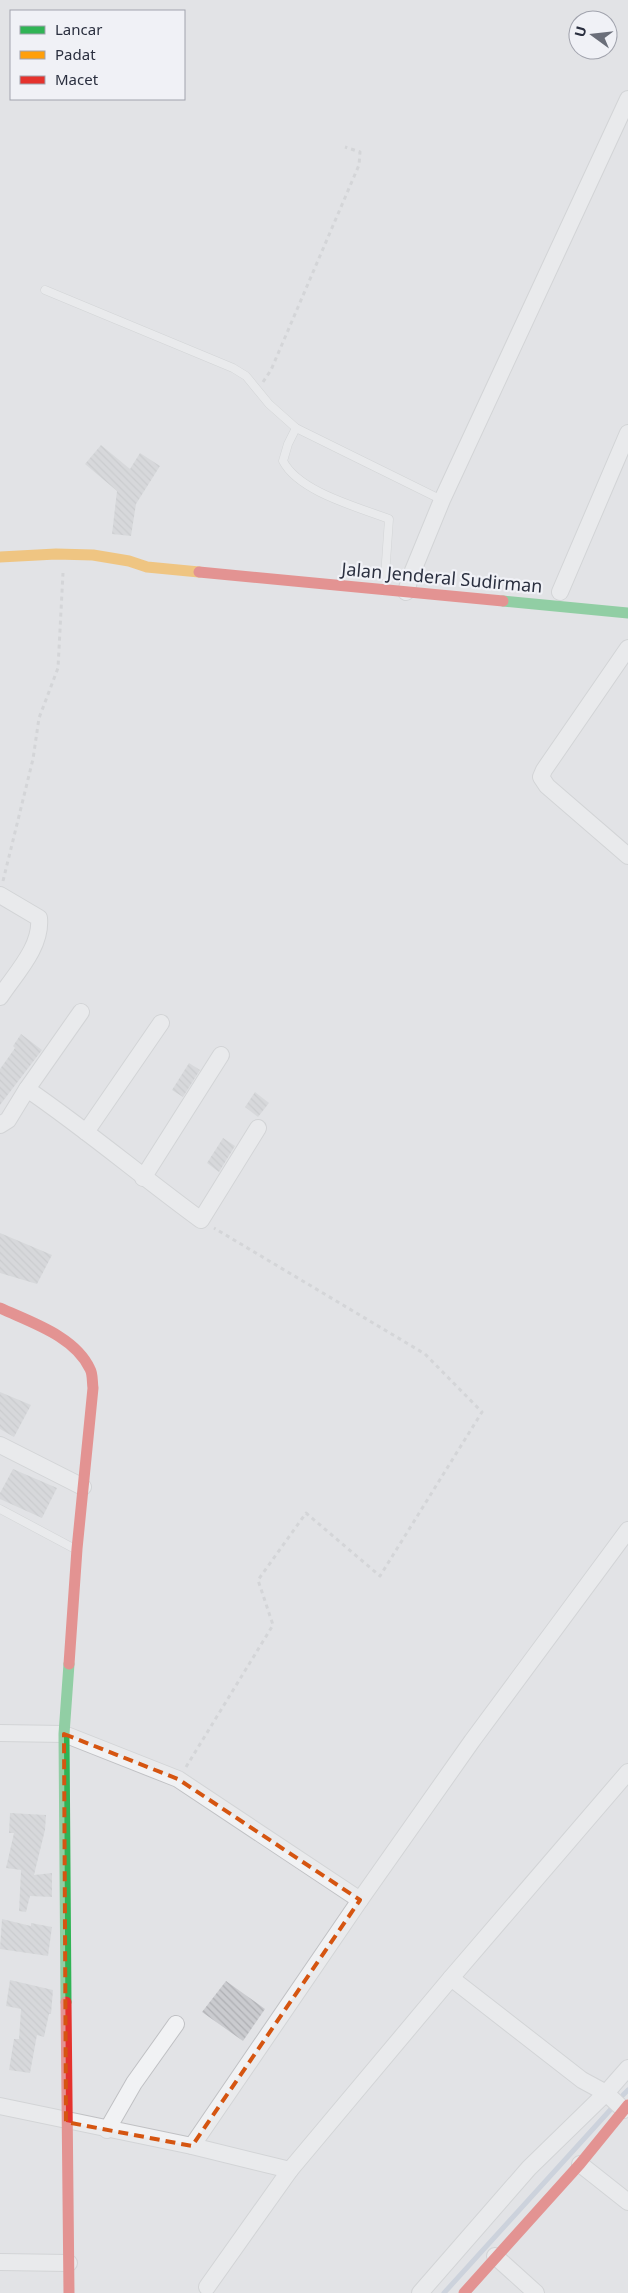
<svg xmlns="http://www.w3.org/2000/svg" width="628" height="2293" viewBox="0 0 628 2293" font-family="'Noto Sans',sans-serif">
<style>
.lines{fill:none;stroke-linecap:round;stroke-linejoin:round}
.stream{stroke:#b2bcd0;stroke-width:5}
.building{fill:url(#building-back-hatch)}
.lane-casing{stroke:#c0c1c4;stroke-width:9}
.street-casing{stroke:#c0c1c4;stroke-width:18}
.path{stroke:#c3c4c8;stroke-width:3;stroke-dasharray:4 4;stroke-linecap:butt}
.lane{stroke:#f1f2f4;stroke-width:8}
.street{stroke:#f1f2f4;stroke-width:16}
.fast{stroke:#30b455;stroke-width:11}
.slow{stroke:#ff9f0a;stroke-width:11}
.jam{stroke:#e5322d;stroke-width:11}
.marked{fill:none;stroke:#d55511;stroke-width:4;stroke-dasharray:10 6;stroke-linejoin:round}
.labels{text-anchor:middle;stroke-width:4.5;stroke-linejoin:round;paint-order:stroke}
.street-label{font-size:18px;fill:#2a2f3f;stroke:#f0f1f6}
</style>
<defs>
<pattern id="building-back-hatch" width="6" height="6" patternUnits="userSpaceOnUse" patternTransform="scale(1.25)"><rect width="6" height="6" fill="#cacbcf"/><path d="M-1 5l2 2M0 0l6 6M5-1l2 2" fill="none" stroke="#aeafb3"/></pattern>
</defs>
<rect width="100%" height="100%" fill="#e2e3e6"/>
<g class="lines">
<g class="stream">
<path d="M623,2095L628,2090"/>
<path d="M444,2293L612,2108"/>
</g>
</g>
<g class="building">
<path d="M101,445L130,469L140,453L160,466L136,504L131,536L112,534L117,491L85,464Z"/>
<path d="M21,1034L42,1050L0,1105V1069L15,1048L13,1046Z"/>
<path d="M189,1063L200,1070L183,1097L172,1090Z"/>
<path d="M255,1092L269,1103L258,1117L245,1107Z"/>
<path d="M223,1138L235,1146L219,1172L207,1163Z"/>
<path d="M0,1233L52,1255L37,1284L0,1273Z"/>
<path d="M0,1392L31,1405L14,1437L0,1429Z"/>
<path d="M13,1469L57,1488L42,1518L0,1499V1493Z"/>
<path d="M10,1813L46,1815L45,1830L34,1875L52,1873V1897L30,1896L26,1912L19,1911L21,1870L6,1868L14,1833H9Z"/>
<path d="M2,1919L31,1926V1923L52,1927L48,1956L0,1949Z"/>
<path d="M10,1980L53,1990L51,2014H49L44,2037L37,2035L30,2073L9,2070L14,2039H19L21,2009L6,2006Z"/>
<path d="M226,1981L265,2009L243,2041L202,2012Z"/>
</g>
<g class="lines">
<defs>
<g id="lane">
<path d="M45,290L233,368L246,376L269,404L296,428L442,500"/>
<path d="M296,428L288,444L283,461C299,492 358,507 389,519L385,576"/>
<path d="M0,1509L75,1549"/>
</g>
<g id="street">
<path d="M406,592L410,578L442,500L628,99"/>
<path d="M560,592L628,433"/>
<path d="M628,648L544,770L541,777L547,786L628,856"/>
<path d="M0,895L39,918C42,947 15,974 0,997"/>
<path d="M27,1089L81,1012"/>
<path d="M0,1125L8,1120L27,1089C87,1130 142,1177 201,1220L258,1128"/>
<path d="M86,1132L161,1023"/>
<path d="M143,1178L221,1055"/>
<path d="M0,1445L83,1487"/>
<path d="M0,1733L64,1734L178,1779L360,1900"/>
<path d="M451,1978L582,2080L606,2093L624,2110"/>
<path d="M0,2106L192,2146L290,2170L451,1978L628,1772"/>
<path d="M107,2130L134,2083L176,2024"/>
<path d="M192,2146L360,1900L472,1741L628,1530"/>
<path d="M580,2164L628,2202"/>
<path d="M495,2256L536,2293"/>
<path d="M0,2262L69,2263"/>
<path d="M207,2287L290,2170"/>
<path d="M420,2293L529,2168L606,2093L628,2068"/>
</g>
</defs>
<use href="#lane" class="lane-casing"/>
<use href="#street" class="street-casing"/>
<g class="path">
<path d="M263,382L271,370L359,165L360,152L345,147"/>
<path d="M3,881L33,759L39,718L58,668L63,573"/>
<path d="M186,1767L273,1625L258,1580L306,1513L380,1576L482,1412L425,1354L214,1228"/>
</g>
<use href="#lane" class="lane"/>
<use href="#street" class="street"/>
<g class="fast">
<path d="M503,601L628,613"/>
<path d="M66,2002L64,1734L69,1664"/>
</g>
<path class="slow" d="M0,557L56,554L93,555L129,561L147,567L199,572"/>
<g class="jam">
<path d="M199,572L503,601"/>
<path d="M0,1308C30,1322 75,1336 90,1369C93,1374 92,1382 93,1388L77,1549L69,1664"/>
<path d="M66,2002L69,2293"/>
<path d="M464,2293L580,2164L628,2105"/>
</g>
</g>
<path d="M0 0H628V2293H0ZM64,1734L178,1779L360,1900L192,2146L66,2122Z" fill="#e2e3e6" fill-opacity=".55" fill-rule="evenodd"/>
<path class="marked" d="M64,1734L178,1779L360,1900L192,2146L66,2122Z"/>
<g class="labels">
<g class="street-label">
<text transform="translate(442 578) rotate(5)" y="6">Jalan Jenderal Sudirman</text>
</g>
</g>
<rect x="10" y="10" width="175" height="90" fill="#f0f1f6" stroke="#a1a3ad"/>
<rect x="20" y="26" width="25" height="8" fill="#30b455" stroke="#a1a3ad"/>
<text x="55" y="35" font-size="15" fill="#2a2f3f">Lancar</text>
<rect x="20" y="51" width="25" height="8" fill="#ff9f0a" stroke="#a1a3ad"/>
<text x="55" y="60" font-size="15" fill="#2a2f3f">Padat</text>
<rect x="20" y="76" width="25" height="8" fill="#e5322d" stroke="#a1a3ad"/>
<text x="55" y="85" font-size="15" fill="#2a2f3f">Macet</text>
<g transform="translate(593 35) rotate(285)"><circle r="24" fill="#f0f1f6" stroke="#a1a3ad"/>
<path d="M0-4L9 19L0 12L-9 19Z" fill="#6a6e79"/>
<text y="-8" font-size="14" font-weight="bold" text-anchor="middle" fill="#2a2f3f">U</text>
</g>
</svg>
